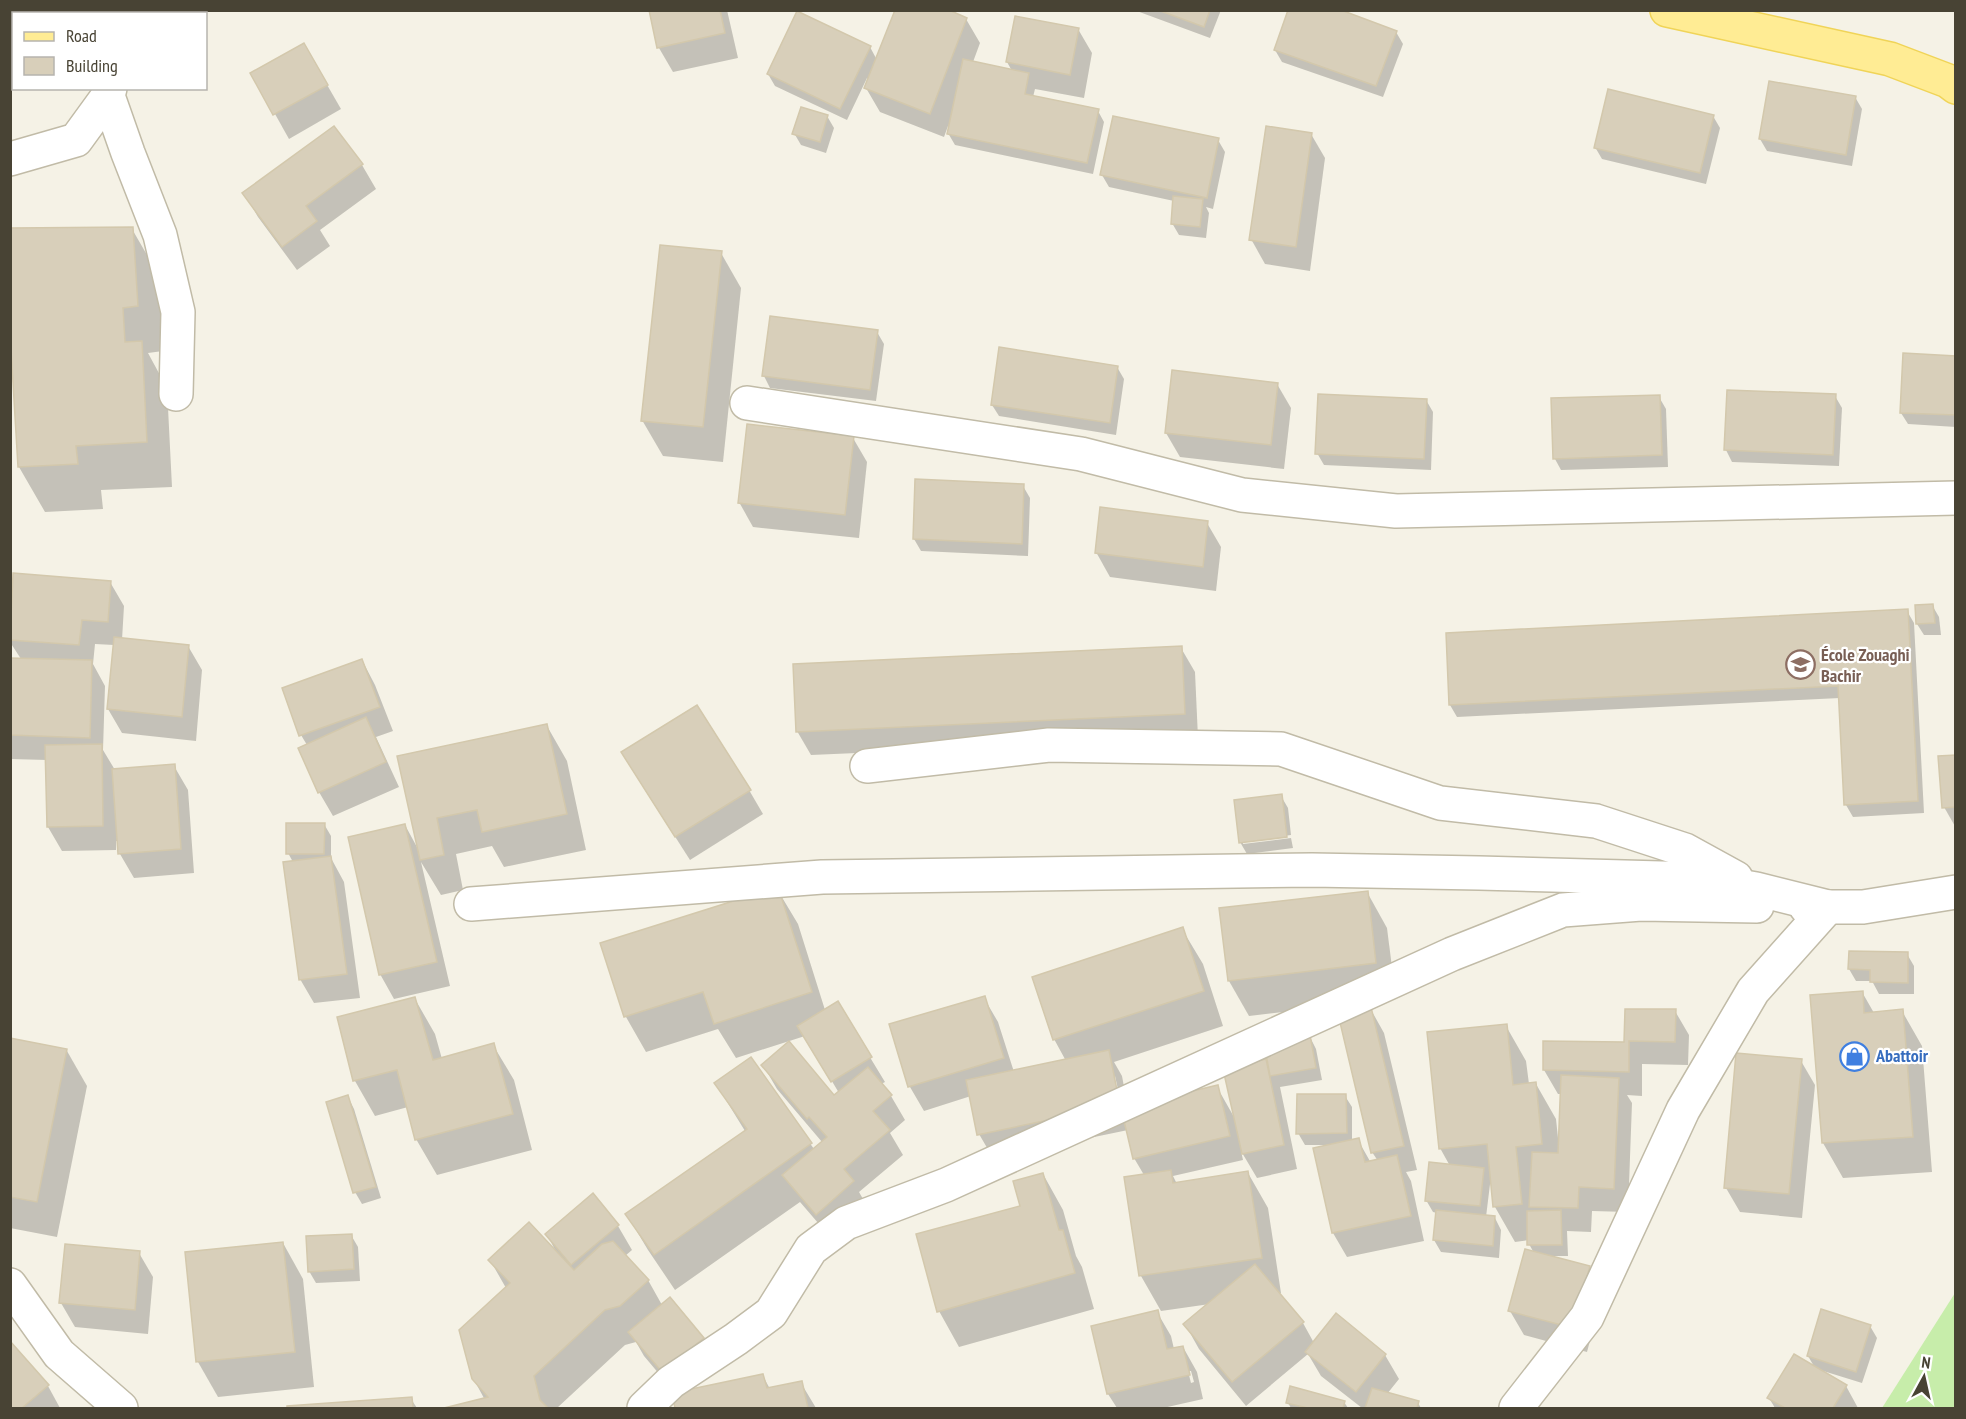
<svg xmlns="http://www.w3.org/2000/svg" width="1966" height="1419" viewBox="0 0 1966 1419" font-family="'PT Sans Narrow',sans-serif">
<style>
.green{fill:#c7edaa}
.shadow{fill:#0003;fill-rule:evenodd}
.building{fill:#d8cfba;stroke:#d3c8ac;stroke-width:1.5}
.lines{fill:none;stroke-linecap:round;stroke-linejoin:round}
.minor-casing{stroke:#c1bba7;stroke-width:36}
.major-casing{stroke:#f0d458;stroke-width:36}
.minor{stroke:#fff;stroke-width:33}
.major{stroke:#ffec94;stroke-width:33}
.labels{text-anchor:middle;stroke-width:4.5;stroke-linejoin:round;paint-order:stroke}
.education-label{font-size:18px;font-weight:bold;fill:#785e54;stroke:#fff;text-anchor:start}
.shop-label{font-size:18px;font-weight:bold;fill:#366cbe;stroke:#fff;text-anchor:start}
</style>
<rect width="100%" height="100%" fill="#f5f2e6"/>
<path class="green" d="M1955,1293V1408H1882Z"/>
<g class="shadow">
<path d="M651,10H727L738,58L673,72L659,48Z"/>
<path d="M1134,10H1221L1210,38Z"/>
<path d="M966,19L980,43L973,62L1012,71L1007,62L1078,29L1092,53L1084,98L1035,89L1033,97L1098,111L1104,122L1093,174L955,145L948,133L950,127L948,126L944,137L880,112L866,88L870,79L867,78L847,120L775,86L768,74L870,47L877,60Z"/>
<path d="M1396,32L1403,44L1383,97L1282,62L1275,50Z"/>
<path d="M304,45L341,109L289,139L252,73Z"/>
<path d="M1855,97L1862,109L1852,166L1767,151L1760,139Z"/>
<path d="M827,116L834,128L826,153L801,145L794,133Z"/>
<path d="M1713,116L1720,128L1706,184L1602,159L1595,147Z"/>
<path d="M334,128L362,165L376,189L320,230L330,246L297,270L258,217L244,193Z"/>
<path d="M1311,134L1325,158L1310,271L1265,264L1251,239Z"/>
<path d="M1218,140L1225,152L1213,209L1206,207L1209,213L1206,238L1179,235L1172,223L1174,201L1109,187L1102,175Z"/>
<path d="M10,229H132L158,274L163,351L148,353L167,388L172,487L101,490L103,509L45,512L19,467L13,350H10Z"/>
<path d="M721,253L741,288L723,462L663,456L642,420Z"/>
<path d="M877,332L884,344L876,401L770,388L764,376Z"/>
<path d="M1956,357V427L1908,424L1901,413Z"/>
<path d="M1117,367L1124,379L1116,435L999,416L992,405Z"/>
<path d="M1277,384L1291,408L1284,469L1180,457L1166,433Z"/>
<path d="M1835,396L1842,408L1839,466L1732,462L1726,450Z"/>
<path d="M1659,397L1666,409L1668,467L1561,470L1555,459Z"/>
<path d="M1426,400L1433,412L1431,470L1324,465L1317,453Z"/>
<path d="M853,438L867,462L859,538L753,527L739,502Z"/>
<path d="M1023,486L1030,498L1028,556L921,551L914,539Z"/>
<path d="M1207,523L1221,547L1216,591L1110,577L1096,552Z"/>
<path d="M14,574L110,582L124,606L122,640L188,646L202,670L196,741L122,733L108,709L114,645L95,644L93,664L105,686L103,750L115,770L174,766L188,790L194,873L134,878L120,854L119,841H116V850L62,851L48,827L47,760L10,759V659H21L10,642Z"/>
<path d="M1932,605L1939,617L1941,635H1924L1917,624Z"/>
<path d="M1907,611L1914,623L1924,813L1853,817L1846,805L1840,698L1457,717L1450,705Z"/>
<path d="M1181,648L1195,672L1198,738L811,755L797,731Z"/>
<path d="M362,660L375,685L393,731L376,737L399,787L333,816L319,792L307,745L301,735Z"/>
<path d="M547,726L567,761L586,850L504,867L492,846L456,854L463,890L441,895L421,862L450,986L394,999L380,974L405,825L418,849L399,757Z"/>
<path d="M1956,756V828L1944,807Z"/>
<path d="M637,777L749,790L763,814L690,860Z"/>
<path d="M1281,796L1288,808L1291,835L1243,841V844L1291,838L1293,848L1247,854L1240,842Z"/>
<path d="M324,824L331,836V858L344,882L360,998L314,1003L300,979L293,862L288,853Z"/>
<path d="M777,889L798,924L825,1010L837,1003L885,1082L881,1084L891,1096L905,1120L890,1133L903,1155L859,1192L867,1206L831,1238L800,1202L675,1290L648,1250L627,1215L745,1131L716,1084L750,1059L814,1149L822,1142L777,1089L763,1065L834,1097L839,1093L805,1036L736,1058L718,1029L646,1052L626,1017L602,944Z"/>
<path d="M1367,892L1387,928L1396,999L1249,1016L1229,981Z"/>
<path d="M1182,929L1203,964L1223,1026L1114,1062L1122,1076L1128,1108L1217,1087L1234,1117L1265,1061L1270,1070L1310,1037L1316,1049L1322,1080L1280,1087L1297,1169L1257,1178L1241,1151L1243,1160L1173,1176L1177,1184L1248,1173L1268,1208L1281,1293L1278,1294L1303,1323L1314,1343L1336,1316L1385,1355L1399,1379L1387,1394L1418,1403L1421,1408H1362L1321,1376L1308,1354L1246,1406L1199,1349L1185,1324L1210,1304L1161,1311L1141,1276L1144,1175L1134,1158L1128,1130L993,1158L979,1134L971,1096L924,1111L910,1087L891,1025L984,998L998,1022L1014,1072L1066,1061L1054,1039ZM1112,1076H1115L1123,1112Z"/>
<path d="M1907,954L1914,966V994H1879L1872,981H1856L1849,969Z"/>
<path d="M1862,992L1874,1013L1902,1011L1922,1046L1932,1172L1843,1178L1823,1143Z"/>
<path d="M415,999L435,1034L442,1059L493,1045L514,1080L532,1150L437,1175L416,1139L408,1107L375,1116L355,1081L338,1018Z"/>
<path d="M1370,1008L1384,1033L1417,1170L1406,1172L1411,1181L1424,1241L1347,1257L1333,1233L1315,1149L1328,1145H1305L1298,1133L1345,1096L1352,1107V1141L1358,1140L1371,1163L1378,1161L1372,1152Z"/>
<path d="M1626,1010L1675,1011L1689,1035L1688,1065L1642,1064V1096L1627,1095L1632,1103L1628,1212L1592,1211L1591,1232L1567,1231L1568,1256H1550L1589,1268L1603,1292L1587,1352L1524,1335L1510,1311L1534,1253L1529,1244V1240L1515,1242L1495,1207L1491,1176L1486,1217L1495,1218L1501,1230L1499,1258L1441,1252L1434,1240L1437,1213L1433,1212L1426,1200L1450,1166L1440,1148L1506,1026L1526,1061L1529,1084H1536L1556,1119L1558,1138H1560L1561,1094H1558L1544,1070L1625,1044Z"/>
<path d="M10,1040L67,1051L87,1086L57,1237L10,1228Z"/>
<path d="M1801,1061L1815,1085L1802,1218L1740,1212L1726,1188Z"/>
<path d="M348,1097L354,1109L381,1198L362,1204L355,1192Z"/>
<path d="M1043,1174L1063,1210L1076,1256L1082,1267L1094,1309L959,1347L939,1311L1022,1207Z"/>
<path d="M618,1226L632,1250L625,1256L648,1280L662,1305L702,1339L716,1363L681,1393L763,1376L770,1389L801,1383L816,1408H677L674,1394H676L644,1356L636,1342L625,1345L557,1408H450L485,1400L473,1378L506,1288L490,1260L556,1252L547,1234Z"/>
<path d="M351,1235L358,1247L360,1281L316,1283L309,1271Z"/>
<path d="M283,1243L303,1279L314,1387L218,1397L198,1362Z"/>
<path d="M139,1253L153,1277L148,1334L75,1327L61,1303Z"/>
<path d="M1157,1312L1171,1336L1174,1349L1183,1347L1197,1372L1203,1399L1163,1408H1117L1108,1394L1093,1327ZM1188,1371H1191L1194,1382L1191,1383Z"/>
<path d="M1870,1326L1877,1338L1862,1383L1820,1370L1846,1386L1858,1408H1775L1769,1398L1815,1368L1808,1356Z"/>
<path d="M10,1343L48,1386L60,1408H10Z"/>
<path d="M411,1399L417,1408H289Z"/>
<path d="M1344,1402L1348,1408H1291L1288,1403Z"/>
</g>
<g class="building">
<path d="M649,10H720L725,33L657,48Z"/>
<path d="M895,10H949L967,18L930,114L864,88Z"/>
<path d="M1158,10H1210L1204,27Z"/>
<path d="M1288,10H1341L1397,31L1376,86L1274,50Z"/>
<path d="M797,11L871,46L840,109L767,74Z"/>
<path d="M1015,16L1079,28L1070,75L1006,62Z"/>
<path d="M304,43L328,85L273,115L250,73Z"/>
<path d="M963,59L1029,73L1025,94L1099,109L1087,163L947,134Z"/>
<path d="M1769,81L1856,96L1846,155L1759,139Z"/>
<path d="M1608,89L1714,115L1700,173L1594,148Z"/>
<path d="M801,107L828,115L820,142L792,134Z"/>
<path d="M1113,116L1219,138L1207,198L1100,175Z"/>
<path d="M334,126L363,164L306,206L317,221L282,247L242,193Z"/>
<path d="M1266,126L1312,133L1296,247L1249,240Z"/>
<path d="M1173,196L1203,199L1200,227L1171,224Z"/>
<path d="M133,227L138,306L123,308L125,342L142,341L147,442L76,446L78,464L18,467L10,332V228Z"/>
<path d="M660,245L722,251L703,427L641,421Z"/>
<path d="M770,316L878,330L870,390L762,376Z"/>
<path d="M999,347L1118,366L1110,423L991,405Z"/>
<path d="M1903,353L1956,356V415L1900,413Z"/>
<path d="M1172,370L1278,383L1271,445L1165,433Z"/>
<path d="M1727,390L1836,394L1833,455L1724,450Z"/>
<path d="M1318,394L1427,399L1424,459L1315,454Z"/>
<path d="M1660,395L1662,455L1553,459L1551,398Z"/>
<path d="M747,424L854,436L845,515L738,503Z"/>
<path d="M915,479L1024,484L1022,544L913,539Z"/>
<path d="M1100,507L1208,521L1203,567L1095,553Z"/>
<path d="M13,573L111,581L108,622L82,620L79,645L10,640Z"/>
<path d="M1933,604L1935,623L1916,624L1915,605Z"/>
<path d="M1908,609L1918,801L1844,805L1838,686L1449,705L1446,633Z"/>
<path d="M114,637L189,645L182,717L107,709Z"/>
<path d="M1182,646L1185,714L796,732L793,664Z"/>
<path d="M10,658L92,660L90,738L10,735Z"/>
<path d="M362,659L380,707L299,736L282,688Z"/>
<path d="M697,705L751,790L675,837L621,752Z"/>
<path d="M366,717L386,762L318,793L298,748Z"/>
<path d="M547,724L567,814L482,832L477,810L437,818L444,855L420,860L397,756Z"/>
<path d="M102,744L103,826L47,827L45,745Z"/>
<path d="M1956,755V807L1942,808L1938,756Z"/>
<path d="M175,764L181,849L118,854L112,769Z"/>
<path d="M1282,794L1287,837L1239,843L1234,800Z"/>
<path d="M286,823H325L324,854H286Z"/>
<path d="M405,824L437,962L379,975L348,837Z"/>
<path d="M331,856L347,974L299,980L283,862Z"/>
<path d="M778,887L812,992L714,1024L703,992L624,1017L600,943Z"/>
<path d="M1368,891L1376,963L1228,981L1219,908Z"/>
<path d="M1183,927L1204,991L1053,1040L1032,977Z"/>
<path d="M1849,951L1908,952V983L1870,982V970L1848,969Z"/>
<path d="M1863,991L1864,1013L1903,1009L1913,1137L1822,1143L1810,995Z"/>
<path d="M985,996L1004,1058L908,1087L889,1024Z"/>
<path d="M415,997L433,1060L494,1043L513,1114L415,1140L397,1070L353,1081L337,1017Z"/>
<path d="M838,1001L872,1057L831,1082L797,1026Z"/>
<path d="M1371,1007L1404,1146L1371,1153L1338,1014Z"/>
<path d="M1625,1009H1676L1675,1042L1629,1041V1072L1543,1070V1041L1624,1042Z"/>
<path d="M1507,1024L1513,1085L1536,1082L1542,1144L1516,1147L1522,1204L1493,1207L1487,1144L1439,1149L1427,1032Z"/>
<path d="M1310,1035L1316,1068L1270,1076L1264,1043Z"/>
<path d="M10,1038L67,1049L37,1202L10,1197Z"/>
<path d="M789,1041L834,1095L868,1067L892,1095L873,1111L890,1130L844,1169L854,1181L816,1215L782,1175L827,1137L809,1117L807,1119L761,1065Z"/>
<path d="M1109,1050L1120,1105L977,1135L966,1080Z"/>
<path d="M1736,1053L1802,1059L1789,1194L1724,1188Z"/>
<path d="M751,1057L812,1143L654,1255L625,1214L747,1129L714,1083Z"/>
<path d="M1266,1059L1284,1145L1242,1154L1223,1069Z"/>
<path d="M1561,1075L1619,1078L1614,1189L1579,1187L1578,1208L1529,1207L1532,1152L1558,1153Z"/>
<path d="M1218,1085L1230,1136L1133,1159L1121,1108Z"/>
<path d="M1297,1094H1346L1347,1133L1296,1134Z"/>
<path d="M348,1095L376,1187L353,1193L326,1102Z"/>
<path d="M1359,1138L1365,1162L1397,1155L1411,1216L1332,1233L1313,1148Z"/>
<path d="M1429,1162L1484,1168L1480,1206L1425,1201Z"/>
<path d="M1171,1170L1173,1183L1248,1171L1262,1258L1139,1276L1124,1177Z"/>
<path d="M1043,1173L1059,1230H1063L1075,1273L937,1312L916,1234L1020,1206L1013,1181Z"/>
<path d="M593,1193L619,1225L571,1265L545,1234Z"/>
<path d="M1436,1210L1495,1216L1493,1246L1433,1240Z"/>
<path d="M1561,1210L1562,1245H1527V1211Z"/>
<path d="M529,1222L574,1270L602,1244L613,1241L649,1280L620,1306L605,1310L534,1376L540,1400L548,1408H444L488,1397L472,1379L459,1330L510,1283L488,1260Z"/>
<path d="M352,1234L354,1269L308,1272L306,1236Z"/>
<path d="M283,1242L295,1352L196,1362L185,1252Z"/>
<path d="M65,1244L140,1251L135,1310L59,1303Z"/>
<path d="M1525,1249L1590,1266L1573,1328L1508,1311Z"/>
<path d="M1255,1264L1304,1322L1232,1382L1183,1324Z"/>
<path d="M670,1297L704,1338L662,1372L628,1332Z"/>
<path d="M1821,1309L1871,1325L1856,1372L1807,1356Z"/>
<path d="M1158,1310L1167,1349L1183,1346L1190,1375L1107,1394L1091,1326Z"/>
<path d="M1336,1313L1386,1354L1356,1392L1305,1352Z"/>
<path d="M10,1341L49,1385L22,1408H10Z"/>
<path d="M1794,1354L1847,1385L1833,1408H1785L1767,1398Z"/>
<path d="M763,1374L767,1388L802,1381L808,1408H675L672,1393Z"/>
<path d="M1290,1386L1345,1401L1343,1408H1308L1286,1403Z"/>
<path d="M1372,1388L1419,1401L1417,1408H1365Z"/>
<path d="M412,1397L413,1408H287V1406Z"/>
</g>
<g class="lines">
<defs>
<g id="minor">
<path d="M110,88L108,96L128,153L160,235L178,312L176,394"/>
<path d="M10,159L76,140L108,96"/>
<path d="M747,403L1081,454L1242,495L1396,511L1956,498"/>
<path d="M867,766L1049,745L1281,749L1440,803L1596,821L1685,850L1736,878"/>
<path d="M471,904L822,877L1312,870L1479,873L1698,879L1756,889L1828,907L1753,991L1683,1110L1587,1317L1516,1408"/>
<path d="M1806,907H1863L1956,892"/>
<path d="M10,1285L59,1354L121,1408"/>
<path d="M644,1408L671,1382L736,1339L771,1313L811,1249L846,1223L946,1185L1452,954L1563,910L1641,904L1757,906"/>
</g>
<g id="major">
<path d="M1667,10L1890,59L1948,81L1956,87"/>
<path d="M164,14L186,10"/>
<path d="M10,15L14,16"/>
</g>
</defs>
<use href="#minor" class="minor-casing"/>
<use href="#major" class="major-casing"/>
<use href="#minor" class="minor"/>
<use href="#major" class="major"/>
</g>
<defs>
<symbol id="school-ring" viewBox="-11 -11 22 22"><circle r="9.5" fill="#fff" stroke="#8d6e63" stroke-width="1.5"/><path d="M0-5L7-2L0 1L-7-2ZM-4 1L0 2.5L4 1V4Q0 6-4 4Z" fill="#8d6e63"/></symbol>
<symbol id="shop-ring" viewBox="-11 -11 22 22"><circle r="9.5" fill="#fff" stroke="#3f7fe0" stroke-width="1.5"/><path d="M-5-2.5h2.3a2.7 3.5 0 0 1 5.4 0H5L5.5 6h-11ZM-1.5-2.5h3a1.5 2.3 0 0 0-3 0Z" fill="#3f7fe0"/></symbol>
</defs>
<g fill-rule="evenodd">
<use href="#school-ring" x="1784" y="648" width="33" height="33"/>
<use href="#shop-ring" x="1838" y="1040" width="33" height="33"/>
</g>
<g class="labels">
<g class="education-label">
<text x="1821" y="661">École Zouaghi<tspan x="1821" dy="21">Bachir</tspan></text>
</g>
<g class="shop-label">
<text x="1876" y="1062">Abattoir</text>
</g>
</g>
<rect width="1966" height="1419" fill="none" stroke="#484334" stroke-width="24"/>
<rect x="12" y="12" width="195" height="78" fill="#ffffff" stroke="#b6b4ae" stroke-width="1.5"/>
<rect x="24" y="32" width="30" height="9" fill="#ffec94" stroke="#b6b4ae" stroke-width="1.5"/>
<text x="66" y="42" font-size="18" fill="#484334">Road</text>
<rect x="24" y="57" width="30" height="18" fill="#d8cfba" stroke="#b6b4ae" stroke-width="1.5"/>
<text x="66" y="72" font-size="18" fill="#484334">Building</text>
<g transform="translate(1924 1377) rotate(8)" stroke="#ffffff" stroke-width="4.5" paint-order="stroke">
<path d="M0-4.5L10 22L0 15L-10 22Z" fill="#484334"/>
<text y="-9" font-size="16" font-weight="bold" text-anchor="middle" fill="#484334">N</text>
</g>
</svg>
